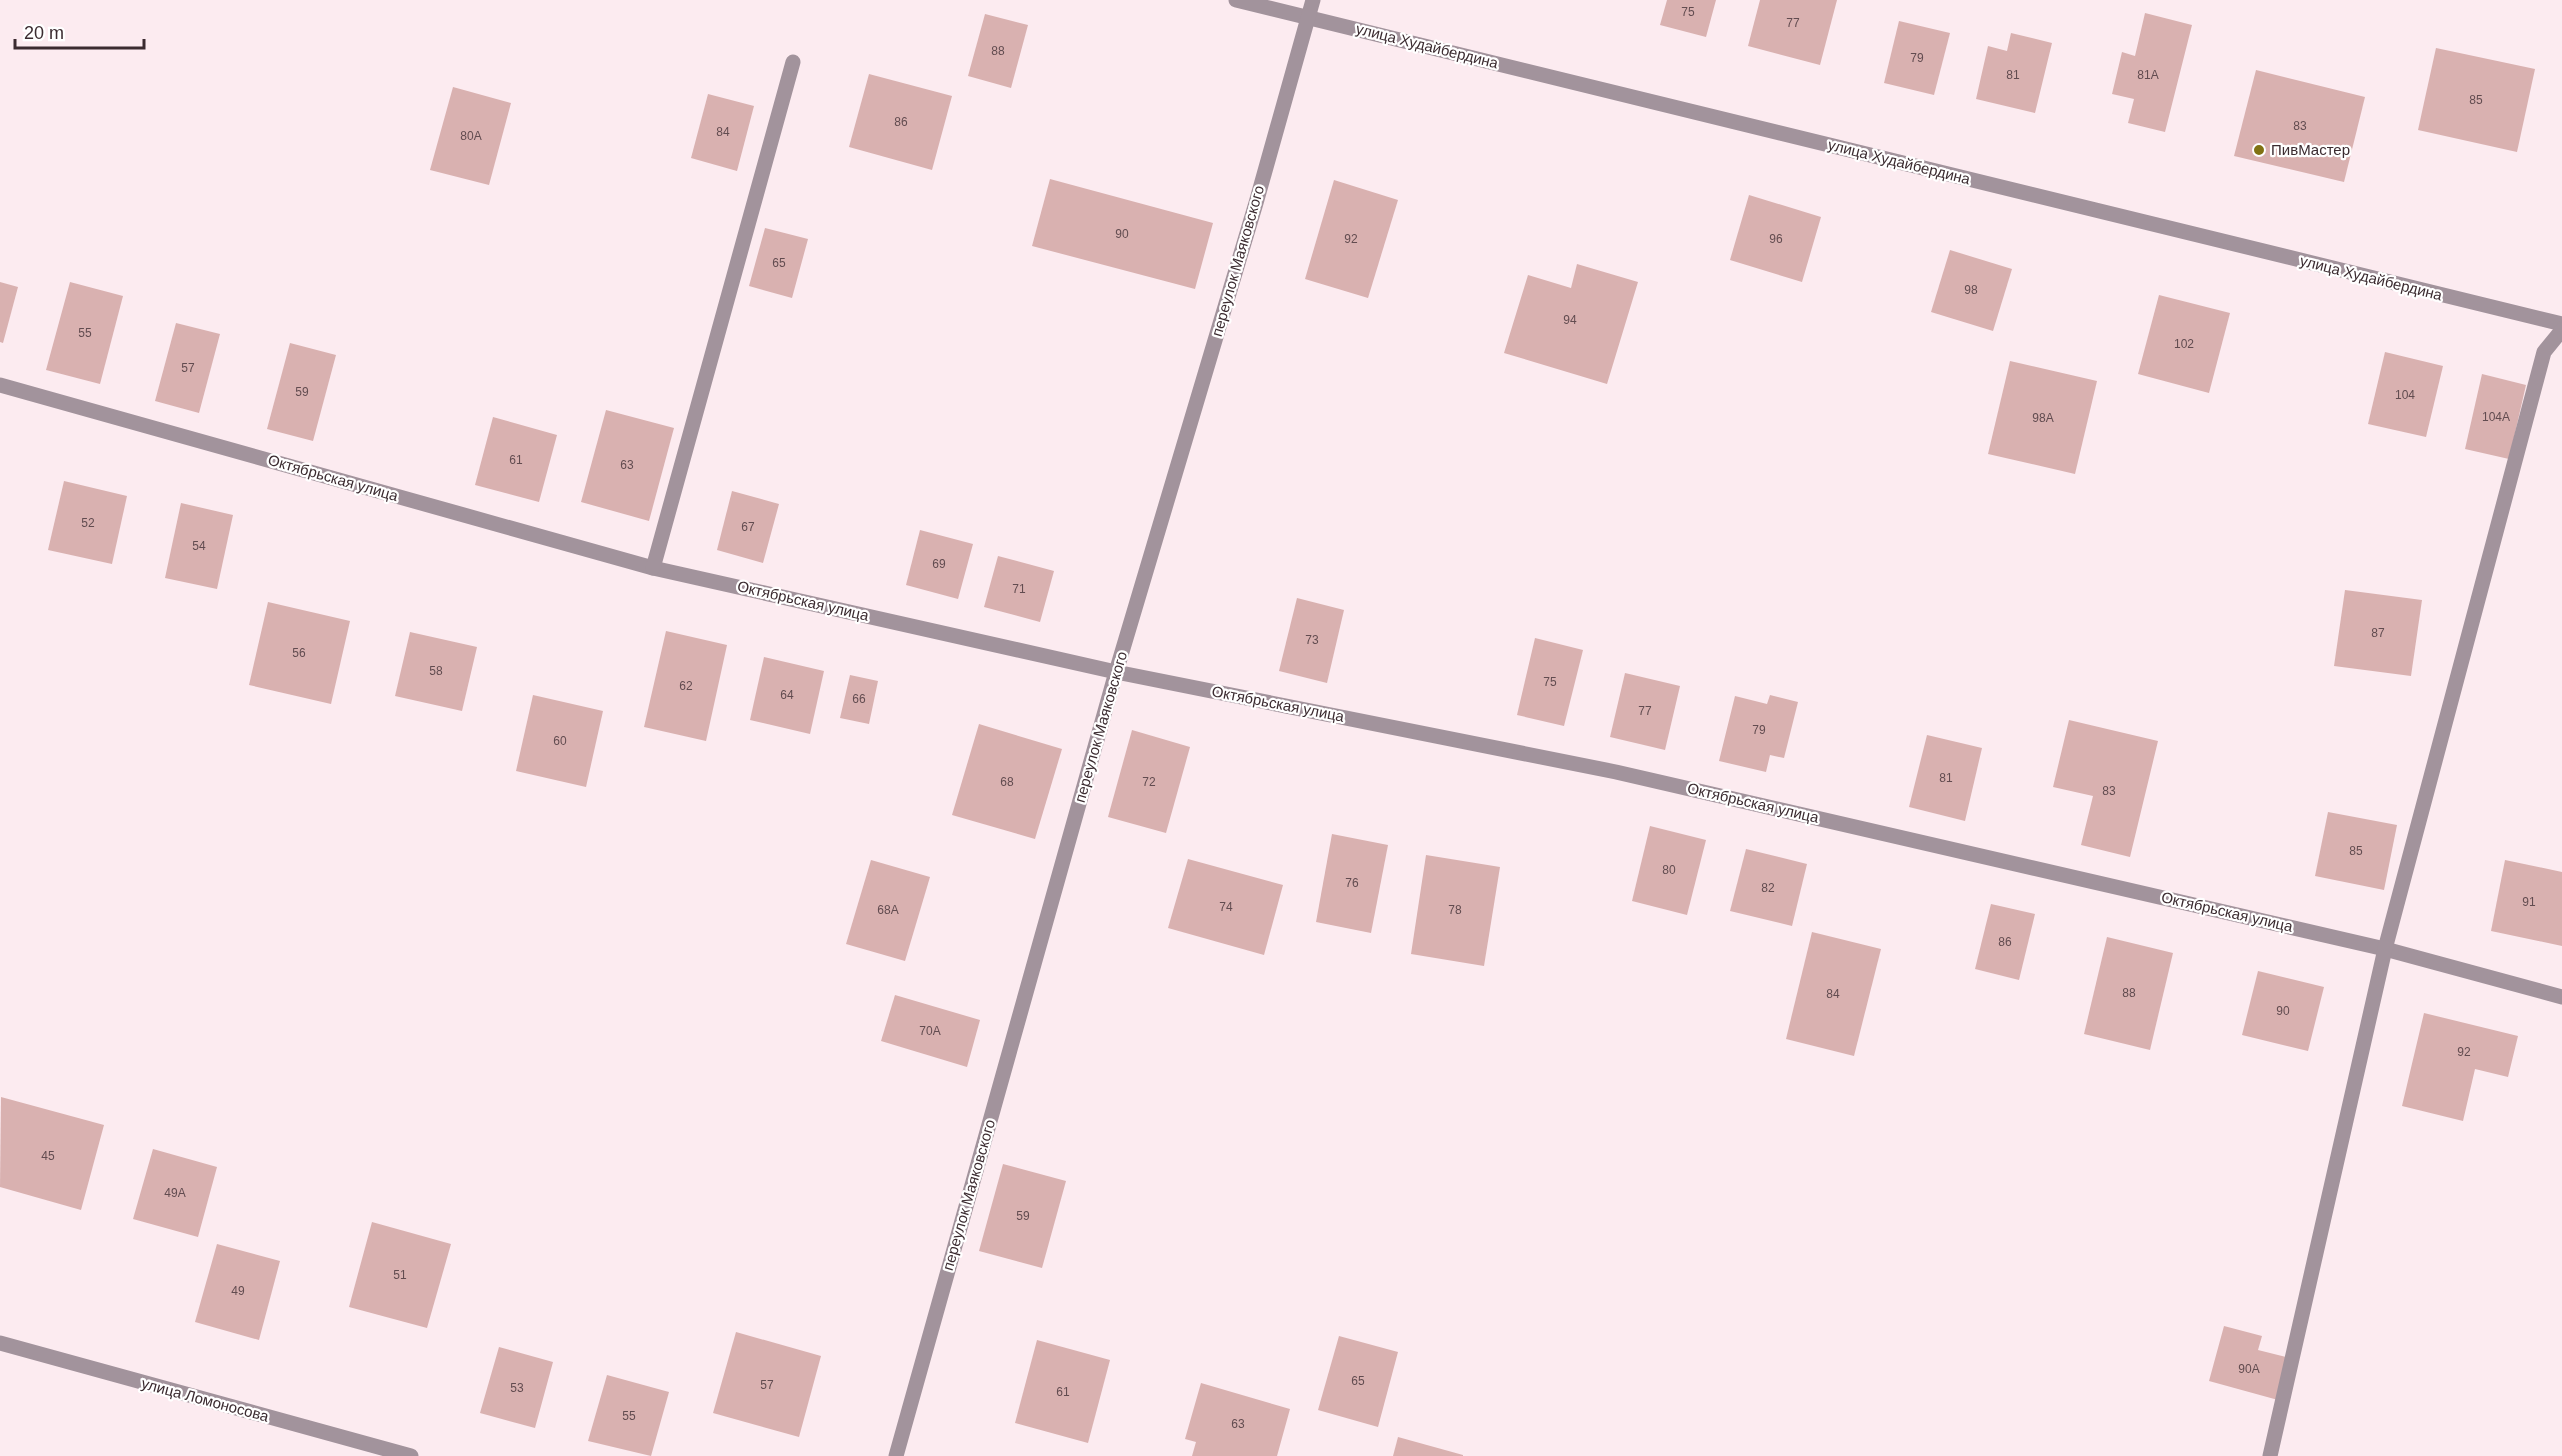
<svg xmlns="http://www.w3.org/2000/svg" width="2562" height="1456" viewBox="0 0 2562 1456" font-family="Helvetica,sans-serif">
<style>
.building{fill:#d9b1b0}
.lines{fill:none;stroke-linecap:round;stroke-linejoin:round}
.minor{stroke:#a2939c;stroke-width:15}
.poi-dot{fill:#807213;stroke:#fff;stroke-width:2}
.labels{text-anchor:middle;stroke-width:4.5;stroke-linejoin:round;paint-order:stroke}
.number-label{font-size:12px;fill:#624c50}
.street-label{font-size:15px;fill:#3b2b30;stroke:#fff}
.poi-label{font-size:15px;fill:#3b2b30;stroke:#fff;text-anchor:start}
</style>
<rect width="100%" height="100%" fill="#fcebf0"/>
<g class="building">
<path d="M1667,0H1716L1706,37L1660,25Z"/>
<path d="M1760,0H1837L1820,65L1748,46Z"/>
<path d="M2145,13L2192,25L2165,132L2128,123L2134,99L2112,94L2122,52L2135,56Z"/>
<path d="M985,14L1028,25L1011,88L968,76Z"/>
<path d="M1899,21L1950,33L1934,95L1884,83Z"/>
<path d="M2011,33L2052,43L2035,113L1976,99L1988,46L2007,51Z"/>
<path d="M2436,48L2535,69L2517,152L2418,130Z"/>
<path d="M2256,70L2365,97L2344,182L2234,156Z"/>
<path d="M869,74L952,96L932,170L849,147Z"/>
<path d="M453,87L511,103L489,185L430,170Z"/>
<path d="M708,94L754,106L737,171L691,158Z"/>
<path d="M1050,179L1213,223L1195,289L1032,246Z"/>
<path d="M1334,180L1398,200L1368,298L1305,279Z"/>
<path d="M1749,195L1821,217L1802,282L1730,260Z"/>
<path d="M765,228L808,239L792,298L749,286Z"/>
<path d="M1950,250L2012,269L1993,331L1931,312Z"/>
<path d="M1577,264L1638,282L1607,384L1504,353L1528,275L1571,288Z"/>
<path d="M0,282L18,287L3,343L0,342Z"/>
<path d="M70,282L123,296L100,384L46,370Z"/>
<path d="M2159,295L2230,313L2209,393L2138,374Z"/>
<path d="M176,323L220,334L199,413L155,401Z"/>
<path d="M290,343L336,355L313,441L267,429Z"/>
<path d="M2385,352L2443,366L2426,437L2368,424Z"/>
<path d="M2010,361L2097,381L2075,474L1988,454Z"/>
<path d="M2482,374L2526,385L2509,459L2465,449Z"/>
<path d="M606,410L674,428L649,521L581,502Z"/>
<path d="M493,417L557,435L539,502L475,485Z"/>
<path d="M64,481L127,496L112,564L48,550Z"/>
<path d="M732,491L779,504L763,563L717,550Z"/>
<path d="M181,503L233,515L217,589L165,578Z"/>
<path d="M920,530L973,544L958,599L906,585Z"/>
<path d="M998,556L1054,571L1040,622L984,607Z"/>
<path d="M2345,590L2422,600L2411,676L2334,666Z"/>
<path d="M1297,598L1344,610L1327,683L1279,671Z"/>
<path d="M268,602L350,621L331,704L249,685Z"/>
<path d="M666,631L727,645L706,741L644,727Z"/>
<path d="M410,632L477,647L462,711L395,696Z"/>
<path d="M1535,638L1583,650L1564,726L1517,715Z"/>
<path d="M764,657L824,671L810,734L750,720Z"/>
<path d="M1625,673L1680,686L1665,750L1610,737Z"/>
<path d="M850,675L878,681L869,724L840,718Z"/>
<path d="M533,695L603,711L586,787L516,771Z"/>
<path d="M1770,695L1798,702L1784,758L1770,755L1766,772L1719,761L1735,696L1767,704Z"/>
<path d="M2069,720L2158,741L2130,857L2081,845L2093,796L2053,787Z"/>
<path d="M979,724L1062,749L1035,839L952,815Z"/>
<path d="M1132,730L1190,747L1166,833L1108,817Z"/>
<path d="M1927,735L1982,748L1965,821L1909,807Z"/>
<path d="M2328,812L2397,825L2384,890L2315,876Z"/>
<path d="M1650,826L1706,840L1687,915L1632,901Z"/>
<path d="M1332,834L1388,845L1371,933L1316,922Z"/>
<path d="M1746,849L1807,864L1792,926L1730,911Z"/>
<path d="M1426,855L1500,867L1484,966L1411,954Z"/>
<path d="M1188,859L1283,885L1264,955L1168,928Z"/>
<path d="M871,860L930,877L905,961L846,944Z"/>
<path d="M2505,860L2562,872V946L2491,931Z"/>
<path d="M1991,904L2035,914L2019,980L1975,969Z"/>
<path d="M1812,932L1881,949L1854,1056L1786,1039Z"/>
<path d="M2107,937L2173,953L2150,1050L2084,1034Z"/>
<path d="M2258,971L2324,987L2308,1051L2242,1035Z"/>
<path d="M895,995L980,1020L967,1067L881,1041Z"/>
<path d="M2424,1013L2518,1036L2508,1077L2475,1069L2463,1121L2402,1106Z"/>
<path d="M1,1097L104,1125L81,1210L0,1187Z"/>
<path d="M153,1149L217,1167L198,1237L133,1219Z"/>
<path d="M1003,1164L1066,1181L1042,1268L979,1251Z"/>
<path d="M372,1222L451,1244L427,1328L349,1307Z"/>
<path d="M217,1244L280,1261L259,1340L195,1322Z"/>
<path d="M2224,1326L2262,1336L2258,1350L2290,1358L2278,1400L2209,1381Z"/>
<path d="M736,1332L821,1356L799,1437L713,1413Z"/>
<path d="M1339,1336L1398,1352L1378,1427L1318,1410Z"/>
<path d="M1037,1340L1110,1360L1088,1443L1015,1423Z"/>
<path d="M499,1347L553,1362L535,1428L480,1413Z"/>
<path d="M607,1375L669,1392L651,1456L588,1441Z"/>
<path d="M1201,1383L1290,1409L1277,1456H1192L1196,1442L1185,1439Z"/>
<path d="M1398,1437L1463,1455V1456H1393Z"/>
</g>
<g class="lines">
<g class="minor">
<path d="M1236,0L2562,324"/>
<path d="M0,385L653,568L1116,672L1616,772L2385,949L2562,997"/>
<path d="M653,568L793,62"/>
<path d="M0,1343L411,1456"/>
<path d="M896,1456L1116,672L1256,203L1313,0"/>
<path d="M2270,1456L2385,949L2544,352L2562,330"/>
</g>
</g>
<circle class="poi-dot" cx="2259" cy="150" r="6"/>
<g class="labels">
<g class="number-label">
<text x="1688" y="16">75</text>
<text x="1793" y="27">77</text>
<text x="998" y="55">88</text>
<text x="1917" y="62">79</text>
<text x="2013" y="79">81</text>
<text x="2148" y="79">81А</text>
<text x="2476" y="104">85</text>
<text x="901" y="126">86</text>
<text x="2300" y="130">83</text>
<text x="723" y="136">84</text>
<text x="471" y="140">80А</text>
<text x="1122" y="238">90</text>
<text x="1351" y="243">92</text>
<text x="1776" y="243">96</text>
<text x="779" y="267">65</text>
<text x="1971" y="294">98</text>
<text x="1570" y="324">94</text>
<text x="85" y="337">55</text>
<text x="2184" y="348">102</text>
<text x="188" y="372">57</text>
<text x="302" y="396">59</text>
<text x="2405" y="399">104</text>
<text x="2496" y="421">104А</text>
<text x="2043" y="422">98А</text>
<text x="516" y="464">61</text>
<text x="627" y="469">63</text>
<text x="88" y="527">52</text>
<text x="748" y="531">67</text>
<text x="199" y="550">54</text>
<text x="939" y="568">69</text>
<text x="1019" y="593">71</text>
<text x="2378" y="637">87</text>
<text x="1312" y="644">73</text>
<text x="299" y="657">56</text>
<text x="436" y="675">58</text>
<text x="1550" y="686">75</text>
<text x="686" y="690">62</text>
<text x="787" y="699">64</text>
<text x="859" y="703">66</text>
<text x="1645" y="715">77</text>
<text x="1759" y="734">79</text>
<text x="560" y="745">60</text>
<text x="1946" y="782">81</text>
<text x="1007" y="786">68</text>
<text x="1149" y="786">72</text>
<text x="2109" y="795">83</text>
<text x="2356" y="855">85</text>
<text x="1669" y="874">80</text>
<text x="1352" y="887">76</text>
<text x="1768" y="892">82</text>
<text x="2529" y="906">91</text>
<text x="1226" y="911">74</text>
<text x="888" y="914">68А</text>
<text x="1455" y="914">78</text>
<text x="2005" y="946">86</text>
<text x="2129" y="997">88</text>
<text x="1833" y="998">84</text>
<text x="2283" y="1015">90</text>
<text x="930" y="1035">70А</text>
<text x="2464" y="1056">92</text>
<text x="48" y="1160">45</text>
<text x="175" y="1197">49А</text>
<text x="1023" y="1220">59</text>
<text x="400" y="1279">51</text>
<text x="238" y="1295">49</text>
<text x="2249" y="1373">90А</text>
<text x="1358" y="1385">65</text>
<text x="767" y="1389">57</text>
<text x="517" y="1392">53</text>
<text x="1063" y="1396">61</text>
<text x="629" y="1420">55</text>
<text x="1238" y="1428">63</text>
</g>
<g class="street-label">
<text transform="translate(1427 46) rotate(14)" y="5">улица Худайбердина</text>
<text transform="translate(1899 162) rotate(14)" y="5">улица Худайбердина</text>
<text transform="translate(1238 261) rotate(-74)" y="5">переулок Маяковского</text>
<text transform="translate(2371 278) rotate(14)" y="5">улица Худайбердина</text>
<text transform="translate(333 478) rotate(16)" y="5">Октябрьская улица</text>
<text transform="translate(803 601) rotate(13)" y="5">Октябрьская улица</text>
<text transform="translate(1278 704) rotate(11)" y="5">Октябрьская улица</text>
<text transform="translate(1101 727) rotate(-74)" y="5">переулок Маяковского</text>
<text transform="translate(1753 803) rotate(13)" y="5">Октябрьская улица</text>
<text transform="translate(2227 912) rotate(13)" y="5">Октябрьская улица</text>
<text transform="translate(969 1195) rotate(-74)" y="5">переулок Маяковского</text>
<text transform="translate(205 1400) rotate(15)" y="5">улица Ломоносова</text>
</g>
<g class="poi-label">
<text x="2271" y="155">ПивМастер</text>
</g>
</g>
<path d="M15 39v9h129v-9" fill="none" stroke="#3b2b30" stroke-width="3"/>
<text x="24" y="39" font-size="18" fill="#3b2b30" stroke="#ffffff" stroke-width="4.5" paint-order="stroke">20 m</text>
</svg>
